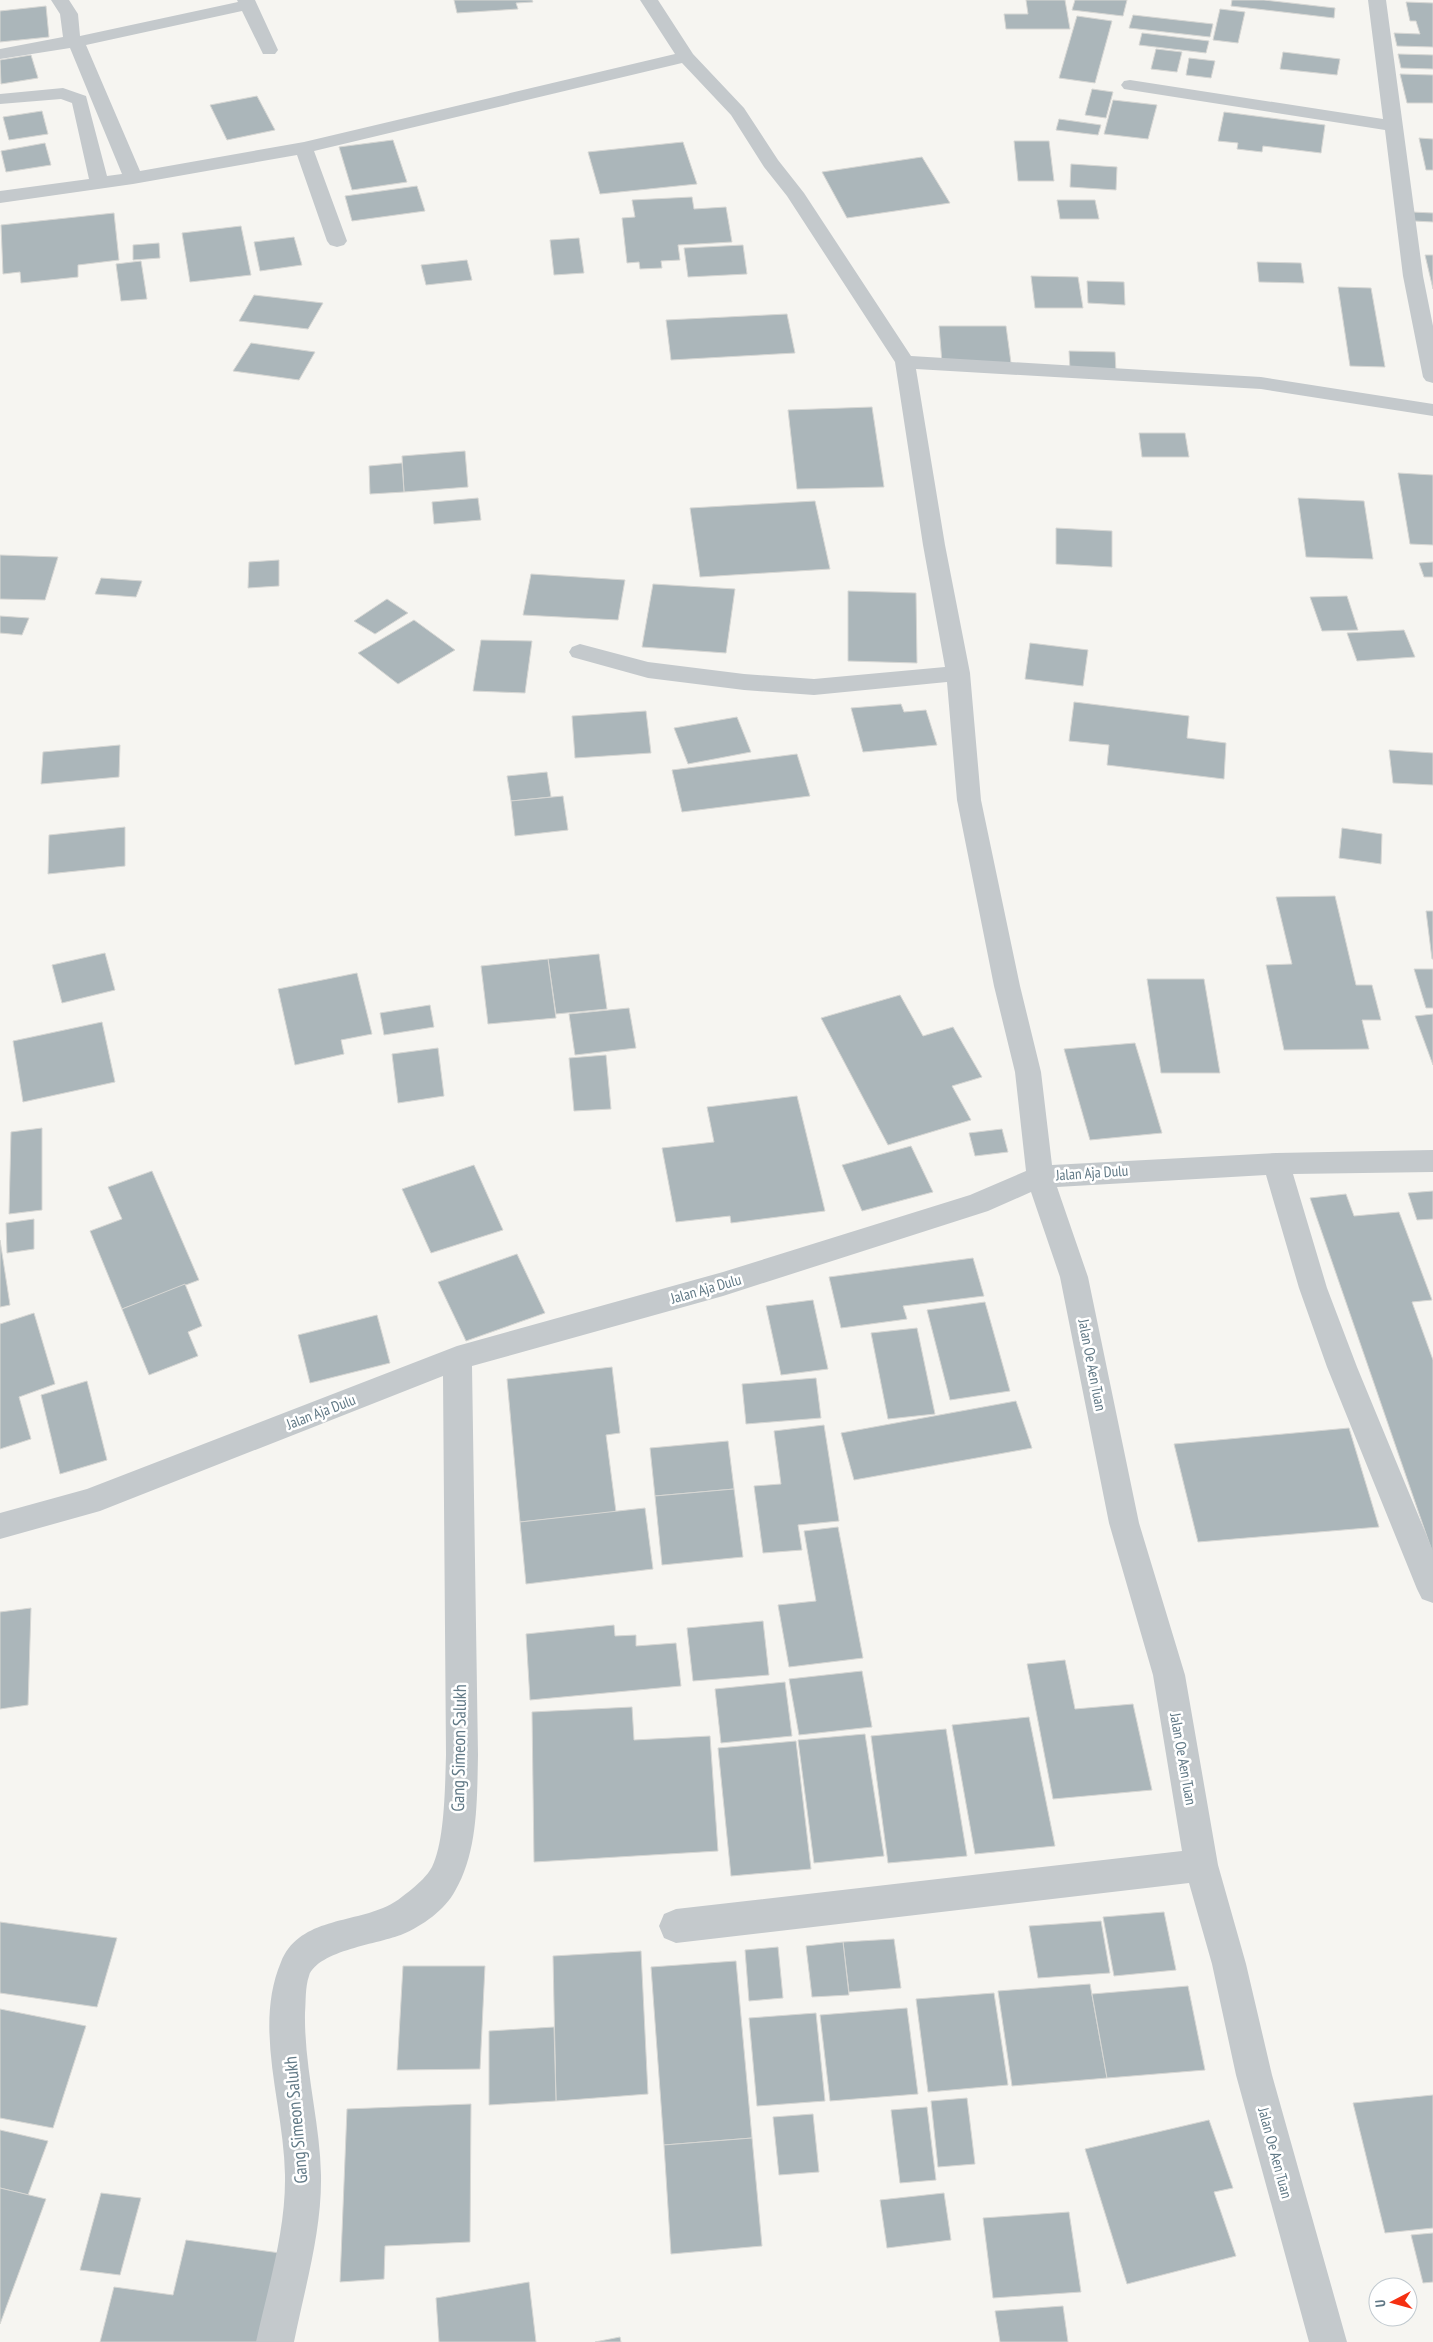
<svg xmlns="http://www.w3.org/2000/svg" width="1433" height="2342" viewBox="0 0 1433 2342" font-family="'PT Sans Narrow',sans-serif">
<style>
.building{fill:#abb6ba;stroke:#d7d7d4}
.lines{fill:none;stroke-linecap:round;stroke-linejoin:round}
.minor{fill:#c4c9cc;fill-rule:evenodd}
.labels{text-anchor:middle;stroke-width:5;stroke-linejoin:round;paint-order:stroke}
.street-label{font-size:15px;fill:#617986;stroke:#fff}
.near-street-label{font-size:18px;fill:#617986;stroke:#fff}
</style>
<rect width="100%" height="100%" fill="#f6f5f1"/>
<g class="building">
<path d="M454,0H532L533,2L516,3L518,9L457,13Z"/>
<path d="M1026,0H1065L1070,29H1006L1004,14H1028Z"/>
<path d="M1075,0H1127L1123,16L1072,10Z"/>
<path d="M1232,0H1264L1335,8L1334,18L1231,6Z"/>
<path d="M1406,2L1433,3V47L1397,46L1394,33L1420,34L1416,21H1410Z"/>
<path d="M46,6L49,37L0,42V11Z"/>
<path d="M1220,9L1245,12L1238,43L1213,40Z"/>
<path d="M1133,15L1213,24L1210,37L1129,28Z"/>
<path d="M1077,16L1112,21L1095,83L1059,78Z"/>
<path d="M1142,33L1209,41L1206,53L1139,45Z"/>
<path d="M1156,49L1182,52L1177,72L1151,69Z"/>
<path d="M1283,52L1340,59L1337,75L1280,69Z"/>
<path d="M1398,54L1433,55V69L1401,68Z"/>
<path d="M31,55L38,78L1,84L0,60Z"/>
<path d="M1189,58L1215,61L1211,78L1186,75Z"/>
<path d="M1400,74L1433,75V103H1407Z"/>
<path d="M1092,89L1113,92L1106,118L1085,115Z"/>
<path d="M257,96L275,130L227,140L210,105Z"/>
<path d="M1113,100L1157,105L1148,139L1104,134Z"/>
<path d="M42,111L48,134L9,140L3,117Z"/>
<path d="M1224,112L1325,125L1321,153L1263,146L1262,152L1237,149L1238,143L1218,141Z"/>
<path d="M1059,119L1101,125L1098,135L1056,130Z"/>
<path d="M1419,138L1433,139V170H1426Z"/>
<path d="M393,140L407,182L352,190L339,147Z"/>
<path d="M1014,141H1049L1054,181H1018Z"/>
<path d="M683,142L697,184L600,194L588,152Z"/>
<path d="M45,143L51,165L6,172L1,151Z"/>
<path d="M922,157L950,203L847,218L822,172Z"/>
<path d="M1071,164L1117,167L1116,190L1070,187Z"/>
<path d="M417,186L425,211L352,221L345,196Z"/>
<path d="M692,197L694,209L726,207L732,242L678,245L680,260L661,261L662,268L640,269L639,262L627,263L622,218L635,217L632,200Z"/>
<path d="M1057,200H1095L1099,219H1060Z"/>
<path d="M1412,212L1433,213V222L1414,221Z"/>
<path d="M114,213L119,260L78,265V277L21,283L20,272L3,274L1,225Z"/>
<path d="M241,226L251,275L190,282L182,233Z"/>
<path d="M294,237L302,265L260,271L254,242Z"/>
<path d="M579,238L584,273L554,275L550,240Z"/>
<path d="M159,243L160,258L133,260V245Z"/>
<path d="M743,245L747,274L688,277L684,248Z"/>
<path d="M1425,255H1433V289Z"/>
<path d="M467,260L472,280L426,285L421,265Z"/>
<path d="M141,261L147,299L121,301L116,264Z"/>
<path d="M1257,262L1301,263L1304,283L1259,282Z"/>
<path d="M1031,276L1078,277L1083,308H1035Z"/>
<path d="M1087,281L1124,282L1125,305L1088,303Z"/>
<path d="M1338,287L1371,288L1385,367L1350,366Z"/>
<path d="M254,295L323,303L308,329L239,321Z"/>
<path d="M787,314L795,353L671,360L666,320Z"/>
<path d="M939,326H1006L1011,363H942Z"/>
<path d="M251,343L315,352L299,380L233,371Z"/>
<path d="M1069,351L1115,352L1116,372L1070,370Z"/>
<path d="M872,407L884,487L797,489L788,410Z"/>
<path d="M1139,433H1185L1189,457H1142Z"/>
<path d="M465,451L468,487L404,492L402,456Z"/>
<path d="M402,463L404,492L370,494L369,466Z"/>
<path d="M1398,473L1433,475V545L1410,544Z"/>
<path d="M478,498L481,520L434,524L432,502Z"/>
<path d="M1298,498L1364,501L1373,559L1306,557Z"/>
<path d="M815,501L830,569L700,577L690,508Z"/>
<path d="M1056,528L1112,531V567L1056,564Z"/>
<path d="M0,555L58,557L45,600L0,599Z"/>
<path d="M279,560V586L248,588L249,562Z"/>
<path d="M1433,562V577H1424L1419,563Z"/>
<path d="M531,574L625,580L618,620L523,615Z"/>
<path d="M101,578L142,581L136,597L95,594Z"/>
<path d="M653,584L735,589L726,653L642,647Z"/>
<path d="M848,591L916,593L917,663L848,661Z"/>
<path d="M1347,596L1358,630L1322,631L1310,597Z"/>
<path d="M387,599L408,613L375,634L354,621Z"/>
<path d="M0,616L29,618L22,635L0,633Z"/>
<path d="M414,620L455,650L398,684L358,653Z"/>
<path d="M1404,630L1415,657L1357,661L1347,633Z"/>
<path d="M481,640L532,641L525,693L473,691Z"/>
<path d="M1030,643L1088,650L1083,686L1025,679Z"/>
<path d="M1074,702L1189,716L1187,738L1226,743L1224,779L1107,765L1109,745L1069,741Z"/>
<path d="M901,704L904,712L926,710L937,745L863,752L851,708Z"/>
<path d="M646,711L651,753L575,758L572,716Z"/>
<path d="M737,717L751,752L688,764L674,728Z"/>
<path d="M120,745L119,777L41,784L43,752Z"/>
<path d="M1389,750L1433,753V785L1393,783Z"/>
<path d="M797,754L810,796L682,812L672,770Z"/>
<path d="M547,772L551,797L511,801L507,776Z"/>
<path d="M563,796L568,830L515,836L511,801Z"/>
<path d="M125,827V866L48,874L49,835Z"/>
<path d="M1342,828L1382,834L1381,864L1339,858Z"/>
<path d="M1335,896L1356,985H1372L1381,1020H1362L1369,1049L1284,1050L1266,965L1292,964L1276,897Z"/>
<path d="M1426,911H1433V959H1432Z"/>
<path d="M105,953L115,990L62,1003L52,965Z"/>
<path d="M599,954L607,1009L556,1014L548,959Z"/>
<path d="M548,959L556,1018L488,1024L481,966Z"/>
<path d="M1414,969H1433V1008H1426Z"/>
<path d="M357,973L372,1034L341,1040L344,1054L295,1065L278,989Z"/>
<path d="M1147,979H1204L1220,1073H1161Z"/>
<path d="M900,995L923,1036L953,1027L982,1077L952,1086L971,1120L888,1145L821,1018Z"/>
<path d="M430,1005L434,1027L384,1035L380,1013Z"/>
<path d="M629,1008L636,1048L575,1055L569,1014Z"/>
<path d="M1433,1014V1065L1415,1016Z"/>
<path d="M102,1022L115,1082L23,1102L13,1041Z"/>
<path d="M1135,1043L1162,1133L1090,1140L1064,1049Z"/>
<path d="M438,1048L444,1096L398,1103L392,1054Z"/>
<path d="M606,1055L611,1109L574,1111L569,1058Z"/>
<path d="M797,1096L825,1211L731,1223L730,1216L676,1222L662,1148L714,1142L707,1107Z"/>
<path d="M42,1128V1210L9,1214L11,1132Z"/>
<path d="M1002,1129L1008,1152L975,1156L969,1133Z"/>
<path d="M911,1146L933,1192L862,1211L842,1165Z"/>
<path d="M474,1165L503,1230L431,1253L402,1189Z"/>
<path d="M152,1171L199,1280L122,1309L90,1231L122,1219L108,1187Z"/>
<path d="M1433,1191V1219L1417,1220L1408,1193Z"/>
<path d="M1346,1194L1354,1216L1399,1212L1432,1300L1412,1302L1433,1360V1554L1310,1198Z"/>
<path d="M34,1219V1249L7,1253L6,1223Z"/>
<path d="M0,1240L10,1305L0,1307Z"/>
<path d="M517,1254L545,1313L466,1341L438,1282Z"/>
<path d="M973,1258L984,1296L903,1306L907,1319L841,1328L829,1277Z"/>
<path d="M185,1284L202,1326L188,1332L198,1356L149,1375L122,1309Z"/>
<path d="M813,1300L828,1369L781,1375L766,1306Z"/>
<path d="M985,1302L1010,1391L950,1400L927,1310Z"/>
<path d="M34,1313L55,1384L19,1397L31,1439L0,1449V1324Z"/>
<path d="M377,1315L390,1363L310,1383L298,1335Z"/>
<path d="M917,1328L935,1414L888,1419L871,1333Z"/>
<path d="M612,1367L620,1433L606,1435L616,1512L520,1522L507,1379Z"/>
<path d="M816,1378L821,1418L746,1424L742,1384Z"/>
<path d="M87,1381L107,1460L60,1474L41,1395Z"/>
<path d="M1016,1401L1032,1448L854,1480L841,1433Z"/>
<path d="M824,1425L839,1521L798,1525L802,1550L763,1553L754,1486L781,1484L774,1431Z"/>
<path d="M1349,1428L1379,1527L1198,1542L1174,1444Z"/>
<path d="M728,1441L734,1489L655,1496L650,1448Z"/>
<path d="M734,1489L743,1557L662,1565L655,1496Z"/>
<path d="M645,1508L653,1569L526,1584L520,1522Z"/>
<path d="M838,1527L863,1658L789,1667L778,1605L816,1601L804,1531Z"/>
<path d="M31,1608L28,1705L0,1709V1612Z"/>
<path d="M763,1621L769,1675L693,1681L687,1628Z"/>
<path d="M614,1625L615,1636L636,1635V1646L676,1643L681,1686L530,1700L526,1634Z"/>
<path d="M1065,1660L1075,1709L1133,1704L1152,1790L1053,1799L1027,1664Z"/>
<path d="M862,1671L872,1727L799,1735L789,1679Z"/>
<path d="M785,1682L792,1736L721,1743L715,1689Z"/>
<path d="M632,1707L634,1740L710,1736L718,1851L534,1862L532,1712Z"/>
<path d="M1029,1717L1055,1846L975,1854L952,1725Z"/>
<path d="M946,1729L967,1856L888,1863L871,1736Z"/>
<path d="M865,1734L884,1856L814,1863L798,1740Z"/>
<path d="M796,1741L811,1869L731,1876L718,1748Z"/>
<path d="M1164,1912L1176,1970L1114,1976L1103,1917Z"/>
<path d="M1101,1921L1110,1973L1038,1978L1029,1926Z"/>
<path d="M0,1922L117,1938L97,2007L0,1993Z"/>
<path d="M894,1939L901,1988L849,1992L843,1942Z"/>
<path d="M843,1942L849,1995L812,1997L806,1946Z"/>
<path d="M778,1947L783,1998L749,2001L745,1950Z"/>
<path d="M641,1951L648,2094L556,2101L553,1956Z"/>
<path d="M736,1961L752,2138L664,2145L651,1967Z"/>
<path d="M403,1966H485L480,2069L397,2070Z"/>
<path d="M1090,1984L1107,2078L1012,2086L998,1991Z"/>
<path d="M1188,1986L1205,2070L1107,2078L1092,1994Z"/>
<path d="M994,1993L1008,2085L928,2092L916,1999Z"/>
<path d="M907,2008L918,2094L830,2101L820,2015Z"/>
<path d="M0,2009L86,2026L53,2128L0,2118Z"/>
<path d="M816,2013L825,2101L757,2106L749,2018Z"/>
<path d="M554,2027L556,2101L489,2105V2031Z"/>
<path d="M1433,2095V2228L1385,2233L1353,2103Z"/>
<path d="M967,2098L975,2164L938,2167L931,2101Z"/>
<path d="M471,2104L470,2242L385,2246L384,2279L340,2282L347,2109Z"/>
<path d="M927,2107L936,2180L900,2183L891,2110Z"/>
<path d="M813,2114L819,2172L779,2175L773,2117Z"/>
<path d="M1209,2120L1233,2188L1214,2192L1236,2256L1127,2284L1085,2149Z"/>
<path d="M0,2130L48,2141L28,2195L0,2188Z"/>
<path d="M752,2138L762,2246L671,2254L664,2145Z"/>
<path d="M0,2188L46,2199L0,2324Z"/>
<path d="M101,2193L141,2198L120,2275L80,2270Z"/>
<path d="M944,2193L951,2240L887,2248L880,2200Z"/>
<path d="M1069,2212L1081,2292L993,2298L983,2218Z"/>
<path d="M1433,2233V2282L1423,2283L1411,2235Z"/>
<path d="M186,2240L280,2253L260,2342H100L114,2287L173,2295Z"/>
<path d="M529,2282L536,2342H439L436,2298Z"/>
<path d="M1063,2306L1068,2342H1000L995,2311Z"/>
<path d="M620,2337L621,2342H595Z"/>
</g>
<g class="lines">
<g class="minor">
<path d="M51,0H69L78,14L80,36L238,2L237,0H255L278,50L275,54H263L242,11L86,45L140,171L304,142L675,54L640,0H658L693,54L744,108L778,160L804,193L911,356L1261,377L1433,404V416L1261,389L916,369L945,545L970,673L981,800L1020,986L1041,1072L1052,1165L1276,1153L1433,1150V1172L1293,1174L1327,1288L1357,1367L1433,1551V1603L1422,1599L1417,1589L1327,1367L1299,1288L1266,1175L1057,1187L1088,1277L1139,1523L1185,1675L1218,1865L1246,1964L1272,2075L1347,2342H1309L1236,2075L1212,1964L1189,1883L676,1943L664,1938L659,1926L664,1914L676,1909L1182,1851L1153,1675L1109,1523L1060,1277L1031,1192L988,1211L723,1296L472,1366L478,1755C477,1800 478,1852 455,1891C445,1910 422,1926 403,1934C380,1944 318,1950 309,1976C305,1987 306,2002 305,2013C304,2068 320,2121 321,2175C322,2231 305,2287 294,2342H256C268,2287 286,2231 285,2175C284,2105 253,2028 281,1962C298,1920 347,1923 383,1908C394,1904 403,1896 412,1889C419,1883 427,1876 432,1867C445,1841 445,1785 446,1755L443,1376L100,1511L0,1539V1513L87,1489L457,1346L723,1272L970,1195L1026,1171L1015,1072L994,986L957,800L947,682L814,695L744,690L648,678L572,657L569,652L572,647L580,644L648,662L744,674L814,679L945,667L923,545L895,362L787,196L764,167L731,115L682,63L314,151L347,241L344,245L337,247L330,245L327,241L297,155L133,184L0,203V191L89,179L72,103L61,99L0,104V94L63,88L86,96L107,176L122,174L70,48L0,59V49L63,37L60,14Z"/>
<path d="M1368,0H1386L1423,276L1433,326V383L1426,381L1423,377L1403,276L1385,130L1130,90L1124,89L1121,85L1124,81L1130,80L1383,119Z"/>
</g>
</g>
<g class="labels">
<g class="street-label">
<text transform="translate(1092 1173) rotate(-4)" y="5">Jalan Aja Dulu</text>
<text transform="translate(706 1289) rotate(-16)" y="5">Jalan Aja Dulu</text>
<text transform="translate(1092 1365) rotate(79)" y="5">Jalan Oe Aen Tuan</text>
<text transform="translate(321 1412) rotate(-21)" y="5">Jalan Aja Dulu</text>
<text transform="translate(1183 1759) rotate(80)" y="5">Jalan Oe Aen Tuan</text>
<text transform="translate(1275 2153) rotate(75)" y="5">Jalan Oe Aen Tuan</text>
</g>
<g class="near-street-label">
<text transform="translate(459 1748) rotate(-89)" y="6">Gang Simeon Salukh</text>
<text transform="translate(296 2120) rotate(-95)" y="6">Gang Simeon Salukh</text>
</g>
</g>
<g transform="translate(1393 2302) rotate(264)"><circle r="24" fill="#ffffff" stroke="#c0c9cf"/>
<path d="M0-4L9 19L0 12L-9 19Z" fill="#f53012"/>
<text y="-8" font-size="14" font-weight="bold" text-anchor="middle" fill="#617986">U</text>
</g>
</svg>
